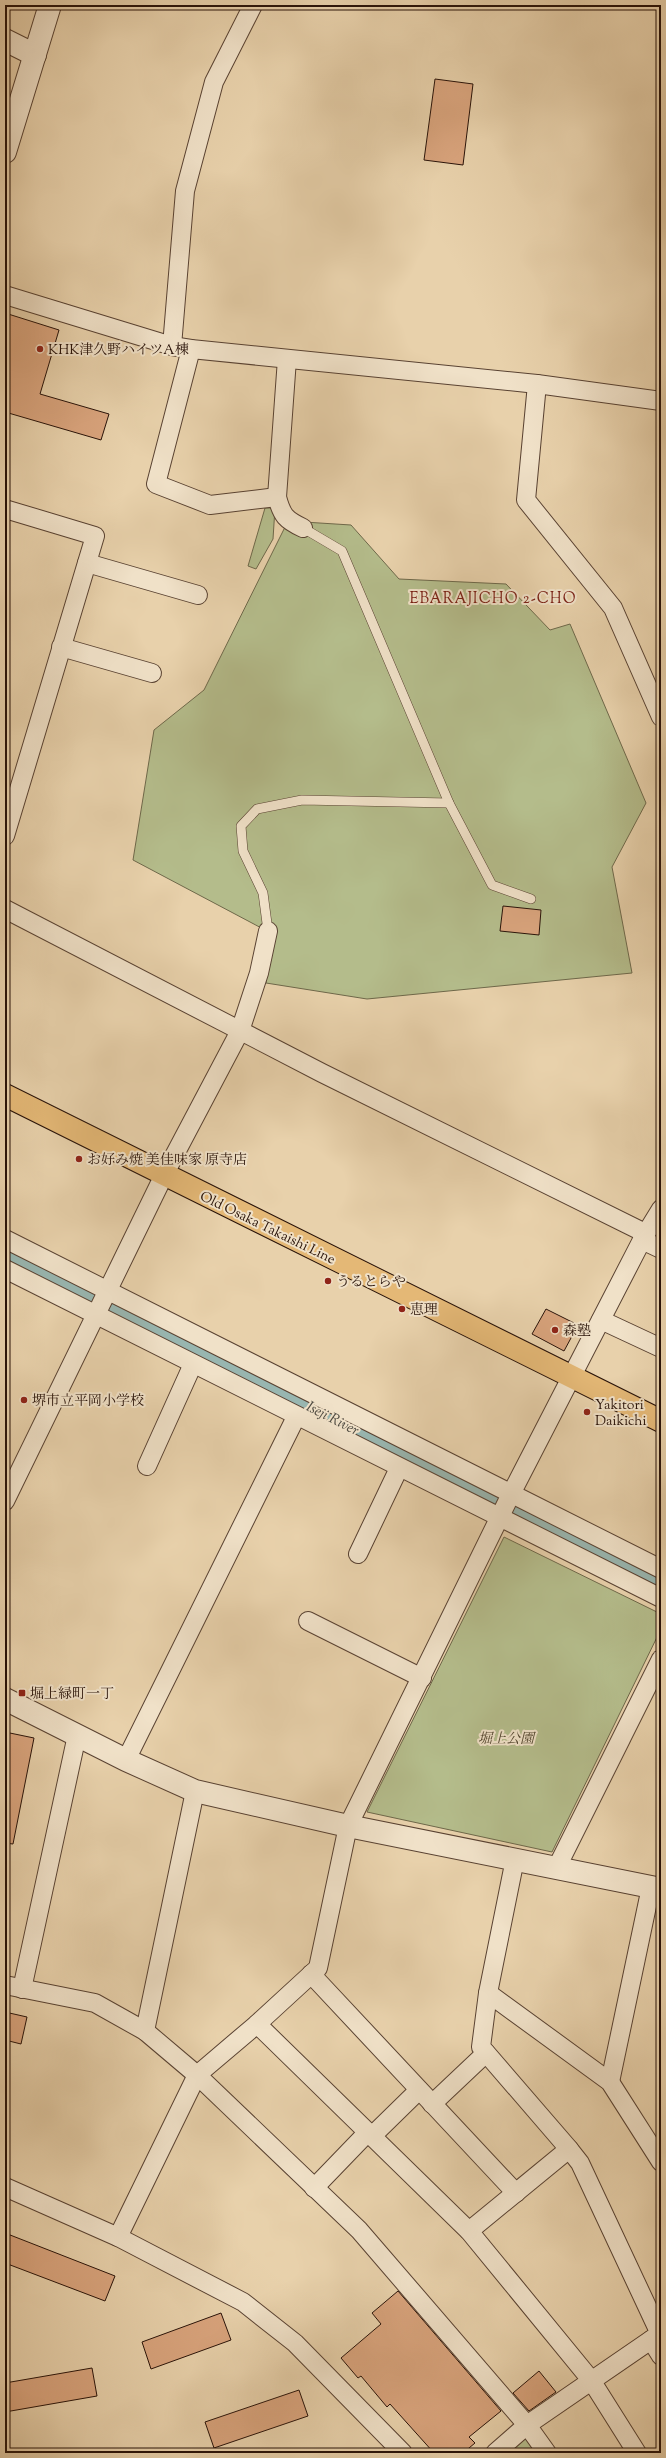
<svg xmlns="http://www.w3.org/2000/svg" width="666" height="2458" viewBox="0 0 666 2458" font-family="'Sorts Mill Goudy','Noto Serif JP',serif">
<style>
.green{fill:#b4bc8b;stroke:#6e684a}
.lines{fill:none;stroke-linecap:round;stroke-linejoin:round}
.river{stroke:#98b6b0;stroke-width:37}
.building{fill:#d9a47d;stroke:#291309}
.service-casing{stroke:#594232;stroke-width:10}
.minor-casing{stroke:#594232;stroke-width:20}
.tertiary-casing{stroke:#594232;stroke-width:24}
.primary-casing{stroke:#291309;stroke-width:24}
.service{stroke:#f0e1c8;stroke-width:9}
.minor{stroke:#f0e1c8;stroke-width:18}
.tertiary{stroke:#f0e1c8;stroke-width:22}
.primary{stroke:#e4b876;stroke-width:22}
.poi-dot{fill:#8f2418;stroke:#f0e1c8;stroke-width:1.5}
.labels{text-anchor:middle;stroke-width:4;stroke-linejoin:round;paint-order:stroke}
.poi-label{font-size:14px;fill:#291309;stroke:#f0e1c8;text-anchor:start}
.street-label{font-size:14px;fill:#291309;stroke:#f0e1c8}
.park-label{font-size:14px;font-style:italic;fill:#534630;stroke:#f0e1c8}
.neighbourhood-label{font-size:15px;letter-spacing:1px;fill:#7a1f14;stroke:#f0e1c8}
.water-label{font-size:15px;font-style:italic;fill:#504c43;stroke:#f0e1c8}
</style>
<rect width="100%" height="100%" fill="#e8d1ab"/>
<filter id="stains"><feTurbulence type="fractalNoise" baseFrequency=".005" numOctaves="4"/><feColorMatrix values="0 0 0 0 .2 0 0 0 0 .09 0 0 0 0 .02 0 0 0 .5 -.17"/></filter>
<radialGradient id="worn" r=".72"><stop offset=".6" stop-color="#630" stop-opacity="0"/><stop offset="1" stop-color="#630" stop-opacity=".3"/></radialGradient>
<g class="green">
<path d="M265,508H275L273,539L256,569L248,566Z"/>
<path d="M288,521L351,525L399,579L506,584L550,630L570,624L646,803L612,867L632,973L367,999L266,983L267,931L133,860L154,730L204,690Z"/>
<path d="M504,1537L661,1614V1629L552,1852L367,1812Z"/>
<path d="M525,2436L537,2453H507Z"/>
</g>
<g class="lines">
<path class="river" d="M5,1252L661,1583"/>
</g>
<g class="building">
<path d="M435,79L473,84L463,165L424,160Z"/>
<path d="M5,313L59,330L40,394L109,414L101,440L5,412Z"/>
<path d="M503,906L541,910L539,935L500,931Z"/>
<path d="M546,1309L578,1325L564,1351L532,1334Z"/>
<path d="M5,1732L34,1738L13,1844L5,1843Z"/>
<path d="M5,2012L27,2017L21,2044L5,2040Z"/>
<path d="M5,2233L115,2276L105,2301L5,2263Z"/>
<path d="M398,2291L501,2411L469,2437L475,2443L463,2453H434L390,2404L387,2407L361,2376L358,2378L341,2358L381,2324L372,2313Z"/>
<path d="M221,2313L231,2340L151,2369L142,2342Z"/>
<path d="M92,2368L97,2396L5,2412V2383Z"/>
<path d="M539,2371L556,2392L529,2411L513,2393Z"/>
<path d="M299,2390L308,2416L214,2448L205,2422Z"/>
</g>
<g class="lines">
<defs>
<g id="service">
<path d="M303,528L342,551L449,803L492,885L531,899"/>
<path d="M268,931L263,893L243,851L241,826L257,809L302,800L449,803"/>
</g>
<g id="minor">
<path d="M5,295L172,346L191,349L537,384L661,401"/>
<path d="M172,346L185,191L214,82L253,5"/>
<path d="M191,349L156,484L210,505L277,497"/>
<path d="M287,359L277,497C282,516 286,520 303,528"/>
<path d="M537,384L526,500L613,608L661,717"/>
<path d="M5,509L95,536L5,836"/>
<path d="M87,563L198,595"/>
<path d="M61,647L152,673"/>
<path d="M5,909L322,1073L645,1233"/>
<path d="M5,1239L661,1569"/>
<path d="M642,1240L661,1249"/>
<path d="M5,1269L661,1598"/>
<path d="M601,1320L661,1348"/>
<path d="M147,1466L193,1364"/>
<path d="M5,1501L164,1175L240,1031L259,973L268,931"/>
<path d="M358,1554L399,1468"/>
<path d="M308,1621L422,1678"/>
<path d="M126,1760L296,1417"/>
<path d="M557,1867L661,1659"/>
<path d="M311,1974L516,2193"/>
<path d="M5,1985L95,2003L145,2031L197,2075L359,2230L527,2425L547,2453"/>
<path d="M22,1989L77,1735"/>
<path d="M488,1993L515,1859"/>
<path d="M257,2024L318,1968L348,1826L511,1494L642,1240L661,1209"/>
<path d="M145,2031L195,1791"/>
<path d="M610,2082L651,1887"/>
<path d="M432,2104L486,2053"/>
<path d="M372,2136L419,2090"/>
<path d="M569,2149L580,2163L660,2334"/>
<path d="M5,2187L118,2237L243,2302L295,2343L403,2453"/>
<path d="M314,2188L368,2132"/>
<path d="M469,2231L569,2149L481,2047L488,1993L610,2082L661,2162"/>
<path d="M118,2237L197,2075L257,2024L469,2231L591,2380L637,2453"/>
<path d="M651,2340L661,2356"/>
<path d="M495,2453L527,2425L661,2333"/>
</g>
<g id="tertiary">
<path d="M5,40L35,55"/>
<path d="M5,152L50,5"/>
<path d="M5,1699L126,1760L195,1791L348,1826L661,1889"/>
</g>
<path id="primary" d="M5,1095L661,1421"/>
</defs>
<use href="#service" class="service-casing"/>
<use href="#minor" class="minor-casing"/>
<use href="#tertiary" class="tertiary-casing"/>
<use href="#primary" class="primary-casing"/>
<use href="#service" class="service"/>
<use href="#minor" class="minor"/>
<use href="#tertiary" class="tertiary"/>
<use href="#primary" class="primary"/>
</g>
<g class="poi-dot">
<circle cx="40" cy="349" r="4"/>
<circle cx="79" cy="1159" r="4"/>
<circle cx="328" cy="1281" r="4"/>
<circle cx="402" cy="1309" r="4"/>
<circle cx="555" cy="1330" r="4"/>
<circle cx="24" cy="1400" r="4"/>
<circle cx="587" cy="1412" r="4"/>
<rect x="18" y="1689" width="8" height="8" rx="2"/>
</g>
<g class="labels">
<g class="poi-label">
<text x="48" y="354">KHK津久野ハイツA棟</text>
<text x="87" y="1164">お好み焼 美佳味家 原寺店</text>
<text x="336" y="1286">うるとらや</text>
<text x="410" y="1314">恵理</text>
<text x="563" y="1335">森塾</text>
<text x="32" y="1405">堺市立平岡小学校</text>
<text x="595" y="1409">Yakitori<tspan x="595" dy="16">Daikichi</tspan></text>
<text x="30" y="1698">堀上緑町一丁</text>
</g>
<g class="street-label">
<text transform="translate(268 1227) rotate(26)" y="5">Old Osaka Takaishi Line</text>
</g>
<g class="park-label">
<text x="506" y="1743">堀上公園</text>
</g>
<g class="neighbourhood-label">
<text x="493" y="603">EBARAJICHO 2-CHO</text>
</g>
<g class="water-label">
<text transform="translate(333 1418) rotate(27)" y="5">Iseji River</text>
</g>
</g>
<rect width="666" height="2458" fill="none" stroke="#e8d1ab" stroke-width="20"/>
<rect x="6" y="6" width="654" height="2446" fill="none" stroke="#291309" stroke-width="2"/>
<rect x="10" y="10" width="646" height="2438" fill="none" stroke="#291309"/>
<rect width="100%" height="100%" filter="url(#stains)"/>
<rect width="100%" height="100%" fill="url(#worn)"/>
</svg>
